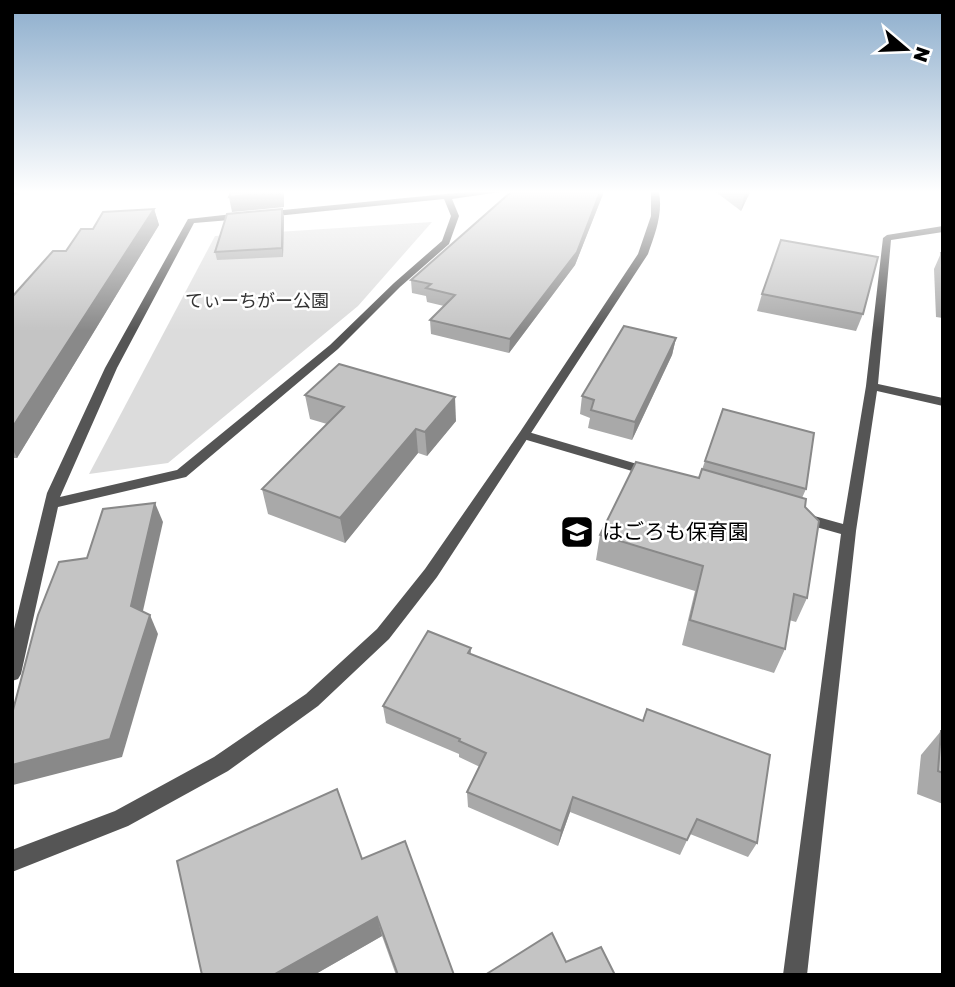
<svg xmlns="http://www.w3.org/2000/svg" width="955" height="987" viewBox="0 0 955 987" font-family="'Golos Text','Noto Sans JP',sans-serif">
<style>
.green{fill:#dcdcdc}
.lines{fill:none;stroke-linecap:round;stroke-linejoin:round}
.trunk-casing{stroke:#dbdbdb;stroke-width:4}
.minor{fill:#555;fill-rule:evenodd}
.tertiary{fill:#555;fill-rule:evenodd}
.trunk{fill:#000;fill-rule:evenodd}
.wall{fill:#a9a9a9}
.shaded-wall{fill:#898989}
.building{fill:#c4c4c4;stroke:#898989;stroke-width:2}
.labels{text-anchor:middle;stroke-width:5;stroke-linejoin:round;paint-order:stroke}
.far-park-label{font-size:18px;fill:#333;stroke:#fff}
.poi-label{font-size:21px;fill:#000;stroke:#fff;text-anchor:start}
</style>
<rect width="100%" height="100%" fill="#fff"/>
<path class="green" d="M432,222L358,306L168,463L89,474L215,236Z"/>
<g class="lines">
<defs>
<path id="trunk" d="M12,192H18L12,196Z"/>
</defs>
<use href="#trunk" class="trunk-casing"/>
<g class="minor">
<path d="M466,192H500L452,199L459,216L449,244L400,287L338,349L186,477L58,507L21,674L18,679L12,681V637L47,493L105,368L188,219L242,213L246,216L242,219L194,223L117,368L60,497L177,470L330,345L394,283L442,241L451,216L444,199L266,217L262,214L263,212Z"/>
<path d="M943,226V232L891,240L878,384L943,398V406L877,391L856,531L807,975H783L841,534L795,521L793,517L800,512L843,524L866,386L883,238L887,235Z"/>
<path d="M525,431L654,469L656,472L649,476L520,438L519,435Z"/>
</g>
<path class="tertiary" d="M651,192H659C663,214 655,234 648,254L437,577L389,639L318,706L228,771L128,826L12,872V850L115,811L214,757L306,694L377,629L425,569L520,432L638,254L651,216Z"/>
<use href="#trunk" class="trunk"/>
</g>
<g class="wall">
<path d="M716,192H750L741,211Z"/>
<path d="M603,194L575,265L509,353L431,334L430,320L444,306L427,302L426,296L412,293L411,280Z"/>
<path d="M154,209L159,225L17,458H12V297L66,251Z"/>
<path d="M282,209L284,217L283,257L217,260L215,252Z"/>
<path d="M941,253H943V318L936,317L934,269Z"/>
<path d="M762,294L863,314L856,331L757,311Z"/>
<path d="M676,338L672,355L632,440L588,428L590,418L580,414L582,396Z"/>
<path d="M305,395L456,421L427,456L418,453L345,543L268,514L262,489L327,424L310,419Z"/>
<path d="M705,461L806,489L802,498L805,507L807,598L796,622L789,620L785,649L774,673L682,645L695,591L596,560L600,535L699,478Z"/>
<path d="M471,648V654L757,843L748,857L690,834L680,855L570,812L558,846L468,807L467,792L480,767L459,757V754L386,723L383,706Z"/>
<path d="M941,731H943V804L917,794L921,755Z"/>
<path d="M362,859L454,975H396L382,936L314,975H202Z"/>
</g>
<g class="shaded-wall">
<path d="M284,192V207L232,212L229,197Z"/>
<path d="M600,192H603V194L575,265L509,353L510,339Z"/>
<path d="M745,192H750L741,211Z"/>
<path d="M154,209L159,225L17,458L12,448V428Z"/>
<path d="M282,209L284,217L283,257L282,248Z"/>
<path d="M676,338L672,355L632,440L635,422Z"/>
<path d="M455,397L456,421L427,456L425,432Z"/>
<path d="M416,429L418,453L345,543L340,518Z"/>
<path d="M155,503L163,522L140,624L131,606Z"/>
<path d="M150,615L158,634L122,757L13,785L12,784V765Z"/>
<path d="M573,797L570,812L558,846L561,831Z"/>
<path d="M377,917L382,936L314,975H273Z"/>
</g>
<g class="building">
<path d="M231,192H280L229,197Z"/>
<path d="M511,192H600L577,252L510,339L430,320L455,295L426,288L431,284L411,280Z"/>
<path d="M154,209L12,428V297L53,251H66L81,229H93L103,212Z"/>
<path d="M282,209V248L215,252L227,214Z"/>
<path d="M781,240L878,257L863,314L762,294Z"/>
<path d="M941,253H943V277Z"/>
<path d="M624,326L676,338L635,422L591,410L594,400L582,396Z"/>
<path d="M339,364L455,397L425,432L416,429L340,518L262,489L344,407L305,395Z"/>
<path d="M723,409L814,433L806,489L705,461Z"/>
<path d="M636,462L699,478L702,469L806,499L805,507L819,521L807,598L794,594L785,649L690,620L703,566L600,535Z"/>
<path d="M155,503L131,606L150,615L110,739L12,765V714L38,615L59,562L87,558L103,509Z"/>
<path d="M428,631L471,648L468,653L643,721L647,709L770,755L757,843L697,819L687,840L573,797L561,831L467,792L486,753L459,741L460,739L383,706Z"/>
<path d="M941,731H943V773L938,771Z"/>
<path d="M337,789L362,859L405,841L454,975H398L377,917L273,975H202L177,861Z"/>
<path d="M552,933L566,962L601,947L615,975H485Z"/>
</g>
<linearGradient id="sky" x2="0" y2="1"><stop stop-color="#8cadcc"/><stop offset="0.58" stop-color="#fff"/><stop offset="1" stop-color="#fff" stop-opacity="0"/></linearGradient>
<rect width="955" height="331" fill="url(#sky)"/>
<defs>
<symbol id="school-square" viewBox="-11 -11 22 22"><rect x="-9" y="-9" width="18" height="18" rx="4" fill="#000" stroke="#fff"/><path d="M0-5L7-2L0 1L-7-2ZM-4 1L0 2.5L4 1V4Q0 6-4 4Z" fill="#fff"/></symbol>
</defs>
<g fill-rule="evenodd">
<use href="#school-square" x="558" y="513" width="38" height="38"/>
</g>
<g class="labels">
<g class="far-park-label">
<text x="257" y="307">てぃーちがー公園</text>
</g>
<g class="poi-label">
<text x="602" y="539">はごろも保育園</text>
</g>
</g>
<rect width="955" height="987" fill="none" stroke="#000000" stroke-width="28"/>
<g transform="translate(906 49) rotate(109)" stroke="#ffffff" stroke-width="5" paint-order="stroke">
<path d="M0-5L12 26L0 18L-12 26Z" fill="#000000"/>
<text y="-10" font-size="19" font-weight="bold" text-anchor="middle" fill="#000000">N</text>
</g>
</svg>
